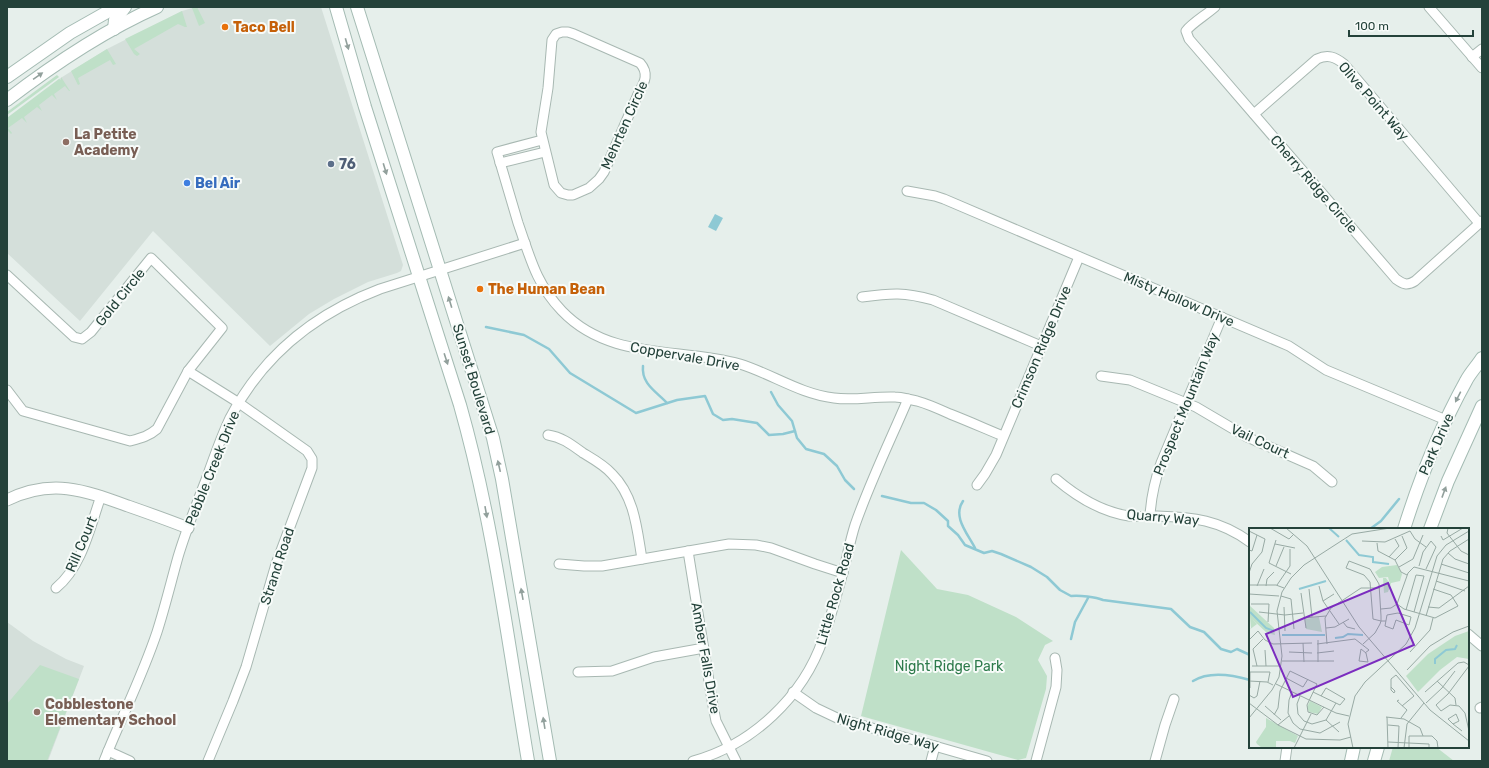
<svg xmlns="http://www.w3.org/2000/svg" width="1489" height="768" viewBox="0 0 1489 768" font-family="Rubik,sans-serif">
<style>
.built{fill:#d4dfda}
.green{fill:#bfe0c8}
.water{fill:#8ec9d4}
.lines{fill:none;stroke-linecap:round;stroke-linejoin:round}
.stream{stroke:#8ec9d4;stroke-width:2.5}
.minor-casing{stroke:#a8b8b2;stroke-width:11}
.tertiary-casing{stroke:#a8b8b2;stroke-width:13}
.secondary-casing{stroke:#a4bbb3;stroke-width:14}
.minor{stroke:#fff;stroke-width:9}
.tertiary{stroke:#fff;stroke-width:11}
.secondary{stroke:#fff;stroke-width:12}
.oneway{fill:#92a09c}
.food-dot{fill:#e8710a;stroke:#f7fbf9;stroke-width:1.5}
.education-dot{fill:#8d6e63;stroke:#f7fbf9;stroke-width:1.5}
.service-dot{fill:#5c6f8a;stroke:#f7fbf9;stroke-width:1.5}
.shop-dot{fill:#3f7fe0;stroke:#f7fbf9;stroke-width:1.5}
.labels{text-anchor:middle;stroke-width:4;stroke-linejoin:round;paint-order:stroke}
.food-label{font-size:14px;font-weight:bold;fill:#c56008;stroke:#f7fbf9;text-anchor:start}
.street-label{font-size:14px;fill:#24423a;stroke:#f7fbf9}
.education-label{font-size:14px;font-weight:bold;fill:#785e54;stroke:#f7fbf9;text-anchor:start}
.service-label{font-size:14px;font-weight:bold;fill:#4e5e75;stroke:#f7fbf9;text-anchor:start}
.shop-label{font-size:14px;font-weight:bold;fill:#366cbe;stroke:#f7fbf9;text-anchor:start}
.park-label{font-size:14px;fill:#2d7a4b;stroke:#f7fbf9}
.inset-river{fill:none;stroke:#8ec9d4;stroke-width:2}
.inset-road{fill:none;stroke:#98aaa4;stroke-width:1}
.view{fill:#7b2cbf;fill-opacity:0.15;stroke:#7b2cbf;stroke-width:2}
.inset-edge{fill:none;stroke:#24423a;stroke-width:2}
</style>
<rect width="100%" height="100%" fill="#e6efeb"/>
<g class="built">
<path d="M196,7H321L403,265L401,271L397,273L368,282L334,299L309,314L270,346L153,231L80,321L7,253V118L59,79L107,49L182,11Z"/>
<path d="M7,622L33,641L66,659L84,666L48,761H7Z"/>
</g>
<g class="green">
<path d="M197,7L205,23L199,26L192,8Z"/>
<path d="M182,11L187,27H185L178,24L134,49L140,54L137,56L134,54L125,39Z"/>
<path d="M107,49L116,64L113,65L110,60L78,78L80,84L78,85L71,71Z"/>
<path d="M57,75L59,77L7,115V112Z"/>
<path d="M61,77L70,91H69L65,86L54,94L57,100L52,95L39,105L42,111L37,107L24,117L27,123L22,118L8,128L12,133L11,134L7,130V118L59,79L61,80Z"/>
<path d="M901,550L937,589L968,595L1016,617L1053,641L1045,645L1038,660L1047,676L1046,689L1026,758L1018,760L861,716Z"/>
<path d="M40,665L79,679L47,761L7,760V704Z"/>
<path d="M1393,747H1436L1454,761H1389Z"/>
</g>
<path class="water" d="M715,214L723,218L716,231L708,227Z"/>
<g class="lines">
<g class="stream">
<path d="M486,327L524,335L549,349L570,373L636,413L677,400L705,396L713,414L723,420L732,419L757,423L769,435L783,434L795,431"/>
<path d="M643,366C641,384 657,392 667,403"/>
<path d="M771,392L778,405L792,421L797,438L806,449L824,454L837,466L845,480L854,489"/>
<path d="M882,496L911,503H924L936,510L948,521V526L958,535L965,545L984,553L992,551L1001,554L1031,567L1047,577L1060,590L1071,596C1079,595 1096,597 1103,600L1171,609L1190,627L1204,632L1221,649L1231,652L1237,649L1250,655"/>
<path d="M963,501C952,517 968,534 975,548"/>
<path d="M1370,529L1381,521L1399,499"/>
<path d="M1071,639L1075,622L1088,598"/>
<path d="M1193,681C1209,671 1233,675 1250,680"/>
</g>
<defs>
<g id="minor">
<path d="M1215,7C1206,15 1192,23 1186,31L1189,39L1396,279C1403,284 1407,286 1415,281L1482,221"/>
<path d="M1429,7L1482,68"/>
<path d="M562,32H568L574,34L640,63C649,73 645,82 639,92L604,172L599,179L589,188L573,195H568L561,193L554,185L541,132L548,88L552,40L556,34Z"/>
<path d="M1472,57L1482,49"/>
<path d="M1254,114L1317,59C1328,54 1335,57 1344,64L1479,223"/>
<path d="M542,140L497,152C504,176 511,199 518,223C530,257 536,284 562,311C610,361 679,347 740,364C772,374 800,394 834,398C854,401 874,396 895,397C902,397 910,400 917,401C928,404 939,409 950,414C968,421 986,429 1003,436"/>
<path d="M500,163L545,152"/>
<path d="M907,191L935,196L944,199L1289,346L1326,370L1446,420"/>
<path d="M7,275L74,337L82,339L91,332L151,258L222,328L188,371L157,429C149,436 141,438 130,441L23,411L7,390"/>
<path d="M862,297C892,293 904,292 933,300L1041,346"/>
<path d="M188,371L239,403L307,451L312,459V468L276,564L246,667L233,701L208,761"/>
<path d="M1101,376L1130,380L1196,407L1247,437L1313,466L1332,482"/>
<path d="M548,435C562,437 572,445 583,453C593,459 604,465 612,474C635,497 637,530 642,559"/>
<path d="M1056,479C1076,496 1102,512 1129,516C1138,517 1148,516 1157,516C1193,517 1220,520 1250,542"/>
<path d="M977,485L985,474L996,455L1079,257"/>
<path d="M1150,516C1151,498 1155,480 1161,463L1222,317"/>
<path d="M688,551L713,706L716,721L736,761"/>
<path d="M559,564L584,566H602L729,544L756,545L771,548L815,564L843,573"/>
<path d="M56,588C82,567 90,527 101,496"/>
<path d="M1468,634L1482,646"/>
<path d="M578,672L612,671L654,657L704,648"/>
<path d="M793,692L816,708L837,718L987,761"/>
<path d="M1480,708L1482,707"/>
<path d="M108,751L130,761"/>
<path d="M104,761C121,718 142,677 157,632C165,607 171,582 178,557C186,530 197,503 207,477C214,457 221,437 230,418C263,355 314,314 380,289L525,243"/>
<path d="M693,761C752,745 803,697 823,639C831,617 837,594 843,572C847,557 850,541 855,525C870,482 890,441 908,399"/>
<path d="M931,761L935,746"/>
<path d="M1036,761L1056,687L1057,670L1055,658"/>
<path d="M1155,761L1165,725L1174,699"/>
<path d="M1285,761L1287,747"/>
</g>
<path id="tertiary" d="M7,500C52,478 84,490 128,506C148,513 168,520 188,528"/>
<g id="secondary">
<path d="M336,7L365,107L460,405C493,521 508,642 528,761"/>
<path d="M357,7L493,438L502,479L550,761"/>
<path d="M114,29L115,20L125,7"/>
<path d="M7,77L70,33L116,7"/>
<path d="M7,100C54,64 103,31 157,7"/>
<path d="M1404,529C1420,478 1440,428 1466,381C1470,373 1477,366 1482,358"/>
<path d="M1430,529L1448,481L1482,406"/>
<path d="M1351,761L1354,747"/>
<path d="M1374,761L1378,747"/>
</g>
</defs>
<use href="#minor" class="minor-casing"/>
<use href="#tertiary" class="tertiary-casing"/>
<use href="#secondary" class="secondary-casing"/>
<use href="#minor" class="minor"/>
<use href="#tertiary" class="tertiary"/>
<use href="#secondary" class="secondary"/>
</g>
<defs><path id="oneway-solid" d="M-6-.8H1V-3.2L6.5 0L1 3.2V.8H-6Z"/></defs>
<g class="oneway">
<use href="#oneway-solid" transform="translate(347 44) rotate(74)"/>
<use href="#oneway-solid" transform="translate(38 76) rotate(-35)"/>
<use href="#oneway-solid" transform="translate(385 169) rotate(73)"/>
<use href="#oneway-solid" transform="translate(450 302) rotate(-107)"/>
<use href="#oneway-solid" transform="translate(446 359) rotate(72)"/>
<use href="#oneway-solid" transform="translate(1458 397) rotate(117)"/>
<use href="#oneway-solid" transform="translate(499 466) rotate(-103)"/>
<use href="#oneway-solid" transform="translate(1444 492) rotate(-70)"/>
<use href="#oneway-solid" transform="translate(486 512) rotate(80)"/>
<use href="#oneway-solid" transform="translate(522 594) rotate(-100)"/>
<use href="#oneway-solid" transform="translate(544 723) rotate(-99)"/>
</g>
<g class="food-dot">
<circle cx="225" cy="27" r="4"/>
<circle cx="480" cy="289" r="4"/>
</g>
<g class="education-dot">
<circle cx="66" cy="142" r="4"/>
<circle cx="37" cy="712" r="4"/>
</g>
<circle class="service-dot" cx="331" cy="164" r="4"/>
<circle class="shop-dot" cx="187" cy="183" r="4"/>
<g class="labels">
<g class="food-label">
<text x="233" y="32">Taco Bell</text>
<text x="488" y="294">The Human Bean</text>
</g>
<g class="street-label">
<text transform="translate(1374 101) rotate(49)" y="5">Olive Point Way</text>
<text transform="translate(624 125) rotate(-66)" y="5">Mehrten Circle</text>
<text transform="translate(1314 184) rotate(49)" y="5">Cherry Ridge Circle</text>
<text transform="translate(120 297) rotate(-51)" y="5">Gold Circle</text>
<text transform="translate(1179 299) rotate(23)" y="5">Misty Hollow Drive</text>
<text transform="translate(1041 347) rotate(-67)" y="5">Crimson Ridge Drive</text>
<text transform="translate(685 356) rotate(10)" y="5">Coppervale Drive</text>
<text transform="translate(474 379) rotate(73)" y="5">Sunset Boulevard</text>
<text transform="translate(1186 404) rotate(-68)" y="5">Prospect Mountain Way</text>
<text transform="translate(1260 441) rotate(25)" y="5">Vail Court</text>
<text transform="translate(1436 444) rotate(-66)" y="5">Park Drive</text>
<text transform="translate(212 468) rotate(-68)" y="5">Pebble Creek Drive</text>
<text transform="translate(1163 517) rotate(5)" y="5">Quarry Way</text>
<text transform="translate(81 544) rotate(-67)" y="5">Rill Court</text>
<text transform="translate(277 566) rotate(-72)" y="5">Strand Road</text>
<text transform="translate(835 594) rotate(-74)" y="5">Little Rock Road</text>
<text transform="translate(706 658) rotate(80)" y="5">Amber Falls Drive</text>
<text transform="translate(888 732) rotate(16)" y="5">Night Ridge Way</text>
</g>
<g class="education-label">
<text x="74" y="139">La Petite<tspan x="74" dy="16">Academy</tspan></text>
<text x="45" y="709">Cobblestone<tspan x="45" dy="16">Elementary School</tspan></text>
</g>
<g class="service-label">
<text x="339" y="169">76</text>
</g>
<g class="shop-label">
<text x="195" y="188">Bel Air</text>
</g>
<g class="park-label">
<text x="949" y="671">Night Ridge Park</text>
</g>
</g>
<g transform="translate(1249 528)">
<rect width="220" height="220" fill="#e6efeb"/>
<path d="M148,37L153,46L151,53L142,55L139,64L135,65L134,50H137L141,56L139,49L130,50L126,44L133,39ZM0,77L25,100L26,107L18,105L3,91L8,96L0,102L2,100ZM70,89L73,104L57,101L56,91ZM220,103V131L208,129L191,142L169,164L157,148L179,126L206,108ZM61,173L73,179L69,186L60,184L58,179ZM17,190L49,208L46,215L41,213H27V220H13L8,216L7,214L17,199Z" fill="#bfe0c8"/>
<path class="inset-river" d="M80,0L90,9M97,12L110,27L124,29V34L140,36M50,61L77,53M1,84L17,100L25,103M33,107H76M86,110L94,109L99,106L114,107M186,136V131L197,122L206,121L208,117"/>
<path class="inset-road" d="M21,0L40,11L45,6M37,0L58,18L110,99L181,182L220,213M199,0L198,5L212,23L220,27M0,3L16,11L13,24L3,36L0,45M192,8L194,12L214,0M27,12L20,35L42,46M113,13L136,14L161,3L166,11L177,19M128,15L129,23L146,32L152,44L158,47M26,16L46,20M0,22L3,23L8,7M199,25L206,31L220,36M140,29L150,18L146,11M146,32L158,20L153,8M192,36L220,45M27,38L35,19M170,38L174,24L182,13L187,19L177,41M150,39L164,31L174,7M187,53L216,63M0,57H27L35,60M28,57L41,38V21M8,58L15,41M17,58L18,51L25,44M70,58L74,73L90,96M60,61L63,89M52,65L57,100M0,66L30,68M32,68L42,71L45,101M74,73L85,66M2,76H20L19,94M148,76L155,81L186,90L209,78L202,67L184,61M35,79L36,103M179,79L190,80L220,58M132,81L142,80L148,76L159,45L165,39L220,53M157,82L167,47L175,48L165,84M10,84L36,87L54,85M149,85L162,89L160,97L147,92L144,101L136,98L138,87ZM177,88L194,31L201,23L220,11M54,90L77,88M94,94L98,99L106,101M77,100L86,99L100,91M0,112L9,103L16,112L24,116L63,115M54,115L55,134M68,116L106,111L120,122L116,125M78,116L76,90L82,80L112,60H131M114,116L126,105L131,96L132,93V88L130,56L121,41L100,33L97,40L115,47L121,54L124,91L132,93H137M112,121L117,125L119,134L110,133ZM16,122L17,138M40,124L63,125M161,124L181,102L184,90M68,125L85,123M33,133H85M69,134V112M3,138H30M8,138L4,121L14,111M220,138L199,166L187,177L192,183L201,177L210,178L216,185L220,203M158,142L181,118L204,104L220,98M37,150L54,159L59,151M0,153L18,154L24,157M188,153L206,170L207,177M27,156L87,185L100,188M142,159L146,163L145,165L142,162V151L147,147L165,168L153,178M1,160V144H21L19,154M43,164L40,172L39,185L44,195L51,201L71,205L91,194M64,164L91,177L96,171L77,160L72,168M176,164L209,135L215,134L220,137M0,167L5,170L8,168L11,153M51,168L48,176L49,186L55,193L63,196L77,192L87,175M150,172L148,173L158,182L152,190M0,175L29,197L57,211L91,212L102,209M177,175L193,160L206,143M16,178L32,192M25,187L29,180L31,163L41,143L68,156L58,177L59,184L68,187L75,179M137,189L155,191L171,200L174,208M138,189L139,220M0,190L23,162L30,149L33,128L28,83L33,64L42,50L55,37L103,6L141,0M77,192L90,204M204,196L210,193L207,186L199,191L204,196L213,203M29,197L40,188M139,197L150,198L149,220M139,214L180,216V220M45,220L62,186M61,220H87M104,220L99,196L106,168L116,154L157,116L166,100L188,28L197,17L220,3M155,220L158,196L175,175M160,220V208H183L188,213L189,220"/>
<path class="view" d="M139,55L165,117L44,169L17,106Z"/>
<rect width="220" height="220" class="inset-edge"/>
</g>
<rect width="1489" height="768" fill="none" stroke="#24423a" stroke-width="16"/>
<path d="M1349 30v6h124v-6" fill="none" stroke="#24423a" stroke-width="2"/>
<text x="1355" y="30" font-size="12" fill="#24423a" stroke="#f7fbf9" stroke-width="3" paint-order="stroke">100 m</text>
</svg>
